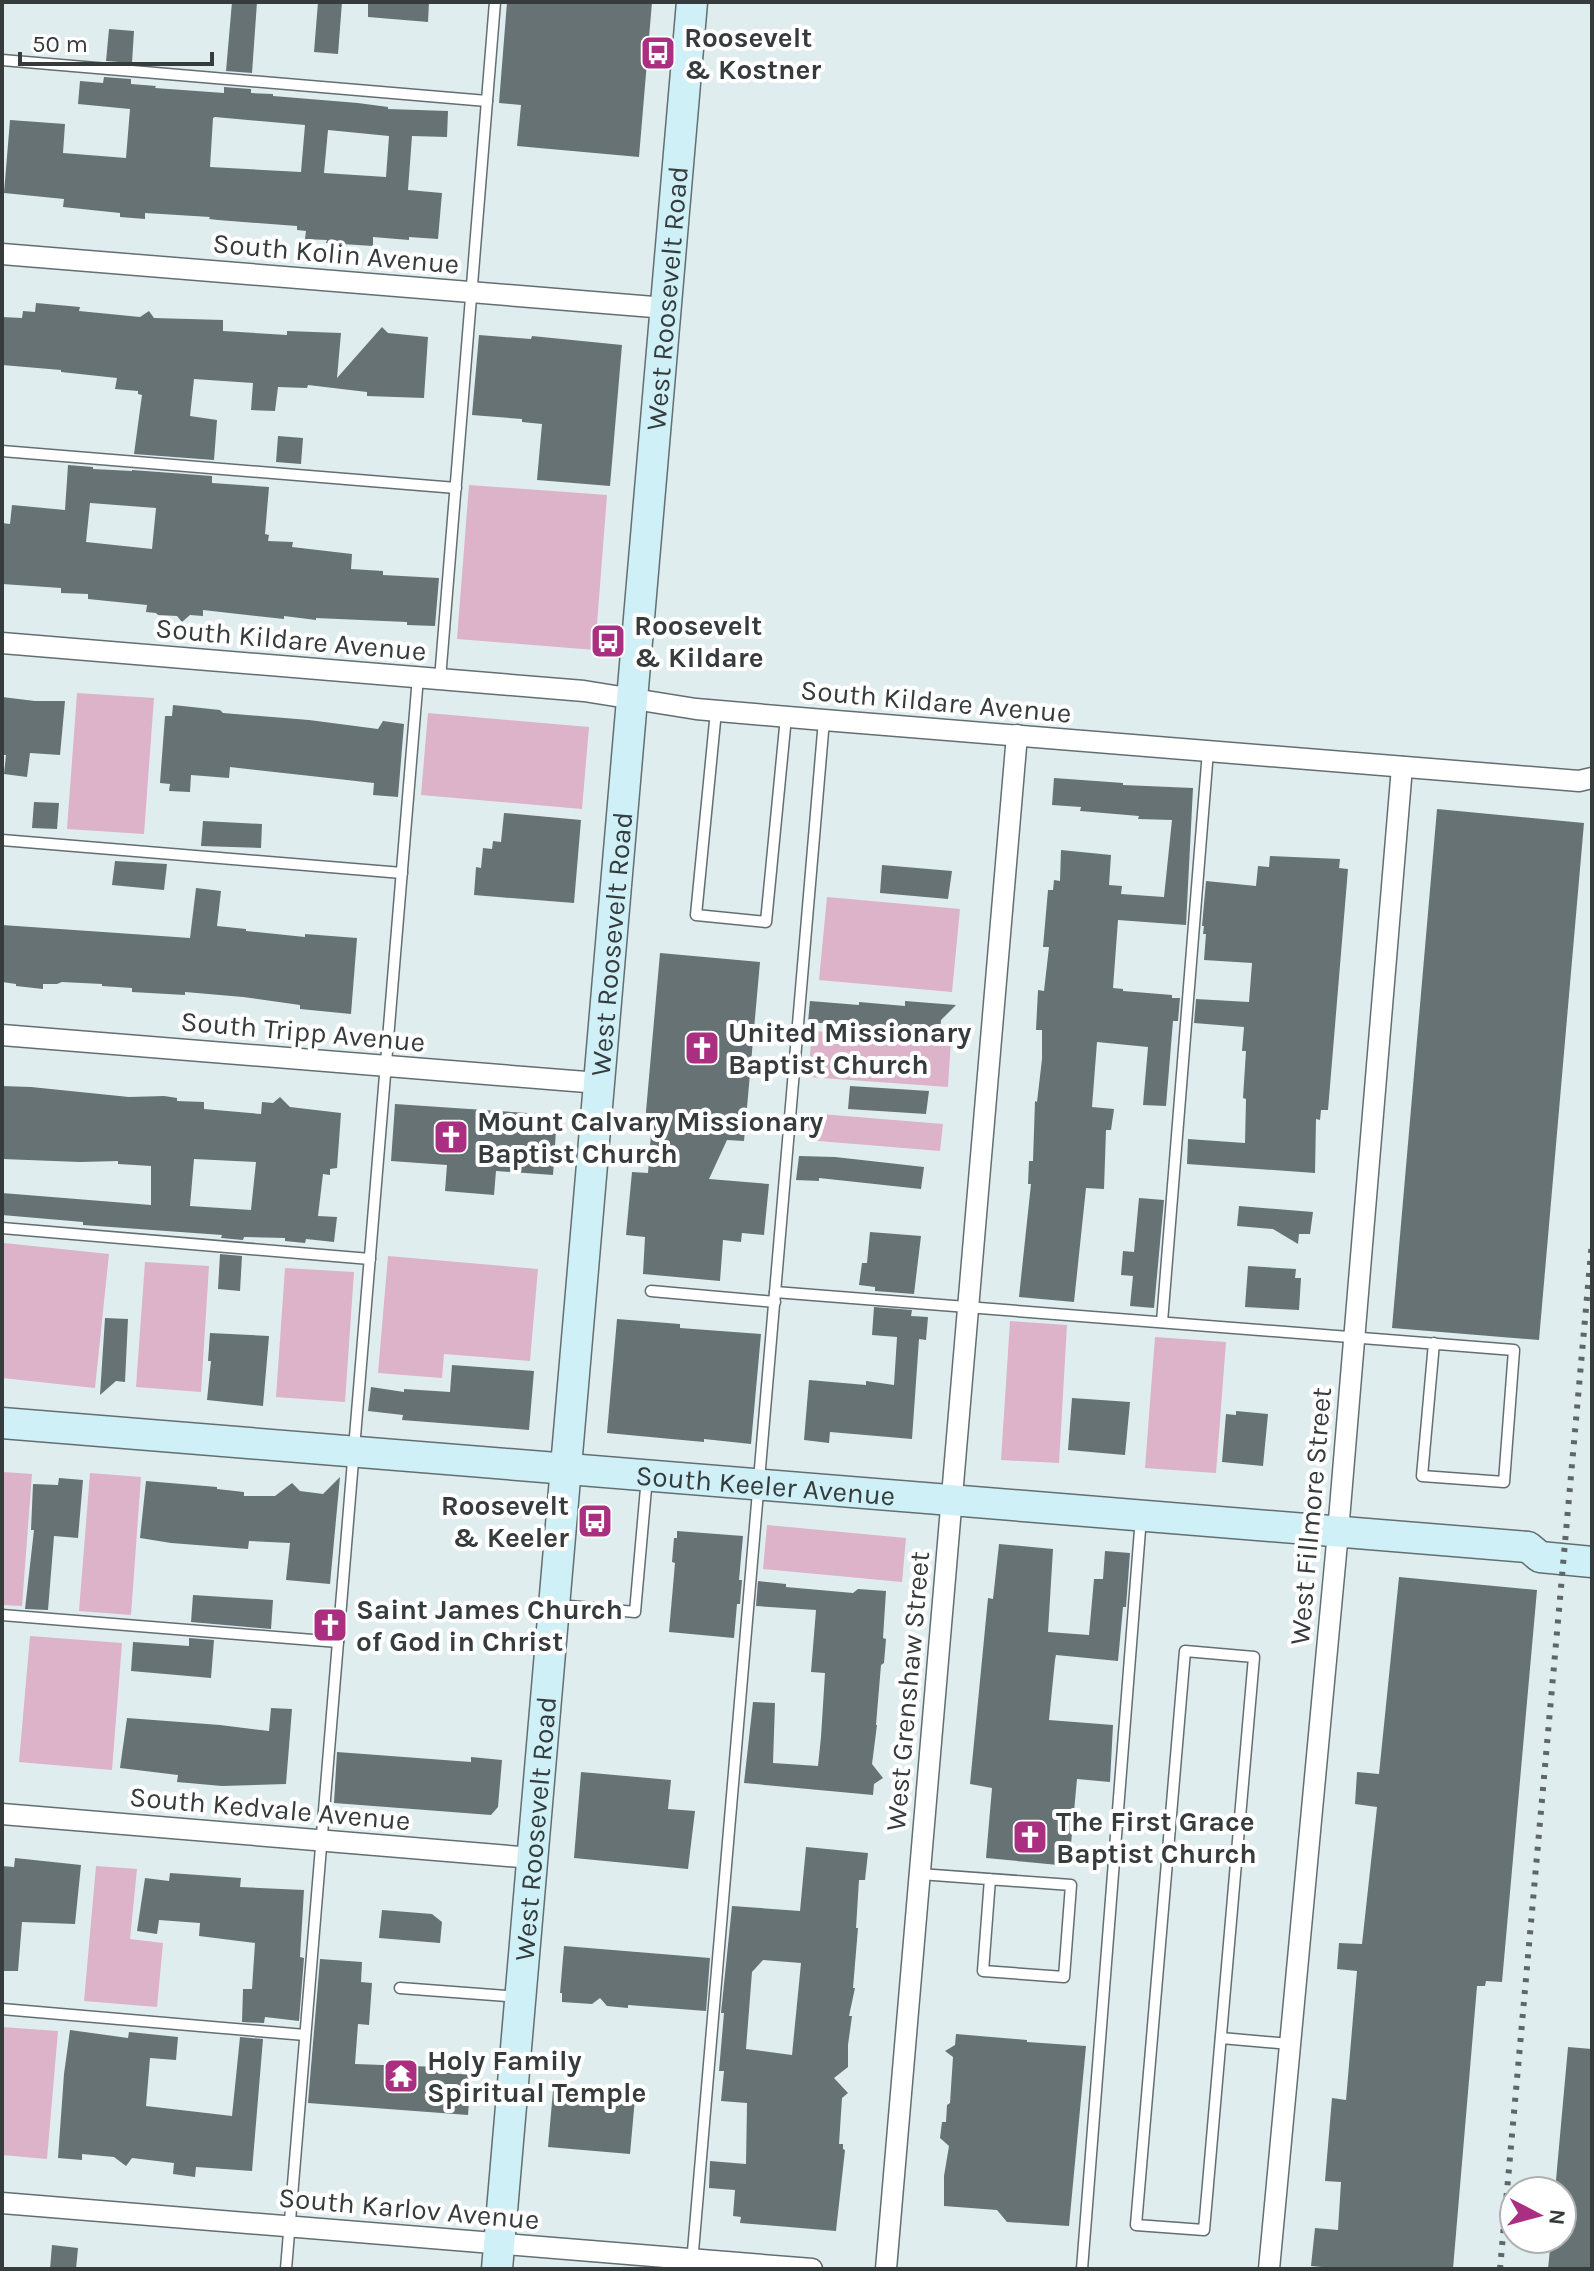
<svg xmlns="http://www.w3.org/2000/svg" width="1594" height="2271" viewBox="0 0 1594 2271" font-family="Karla,sans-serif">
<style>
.green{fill:#dcb3c9}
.building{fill:#677274;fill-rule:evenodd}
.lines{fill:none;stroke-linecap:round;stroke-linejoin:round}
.lane-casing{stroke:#636e70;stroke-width:13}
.street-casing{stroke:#636e70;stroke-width:23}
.secondary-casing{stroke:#636e70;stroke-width:33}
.lane{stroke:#fff;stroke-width:10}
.street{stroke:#fff;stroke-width:20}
.secondary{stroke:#cef0f6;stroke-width:30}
.rail{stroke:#5f6668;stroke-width:6;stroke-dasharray:4 8;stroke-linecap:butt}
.labels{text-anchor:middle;stroke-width:8;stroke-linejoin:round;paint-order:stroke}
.poi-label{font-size:28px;font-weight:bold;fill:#363b3c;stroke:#fff;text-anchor:start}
.street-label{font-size:28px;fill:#363b3c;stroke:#fff}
</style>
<rect width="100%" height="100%" fill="#e0edef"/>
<g class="green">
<path d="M469,485L607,495L595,650L457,639Z"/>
<path d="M77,693L154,698L144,834L67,829Z"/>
<path d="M428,713L589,727L582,809L421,795Z"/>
<path d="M827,897L960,909L952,992L819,980Z"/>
<path d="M812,1031L951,1040L948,1087L808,1077Z"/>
<path d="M808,1113L943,1124L940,1151L806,1140Z"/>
<path d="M4,1243L109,1254L95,1388L2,1378Z"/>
<path d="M388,1256L538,1269L530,1361L444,1354L442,1378L378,1373Z"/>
<path d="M145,1262L209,1266L201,1392L136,1387Z"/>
<path d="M285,1268L354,1272L345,1402L276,1397Z"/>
<path d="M1010,1321L1067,1325L1059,1463L1001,1460Z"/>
<path d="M1155,1337L1226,1342L1216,1473L1145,1468Z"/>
<path d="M3,1472L32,1474L22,1606L2,1605Z"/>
<path d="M90,1473L141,1477L131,1615L79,1611Z"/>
<path d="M767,1525L906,1538L902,1582L763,1569Z"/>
<path d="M30,1636L122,1643L112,1770L19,1762Z"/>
<path d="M96,1866L137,1869L130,1939L163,1943L157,2007L84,2001Z"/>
<path d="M2,2027L58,2031L47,2159L2,2155Z"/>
</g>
<g class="building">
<path d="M232,2H257L252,73L226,71Z"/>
<path d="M318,2H342L338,54L314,52Z"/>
<path d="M368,2H429L428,22L368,17Z"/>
<path d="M507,2H652L639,157L517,146L521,105L499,103Z"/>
<path d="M109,29L134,31L132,63L106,61Z"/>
<path d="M104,77L131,79V84L156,86L155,88L224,93V87L251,89V93L273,94V96L358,103L388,107V109L448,111L447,137L412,136L408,190L442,193L438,239L409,237V240L373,237V246L326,243L327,240L305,239L306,231L297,230V226L218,220L209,219L210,217L145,213V219L120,217V213L63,207L64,199L4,193L10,120L65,124L63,153L126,158L130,109L78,104L80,81L103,83ZM215,117L305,125L301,172L210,167L213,118ZM328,130L389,136L386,177L324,173Z"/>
<path d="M36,303L80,307L79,311L140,317L149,311L154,318L223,320V331L287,335V331L341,333L337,378L382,327L388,333L428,337L424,398L367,396V392L308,385L307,388L278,387L275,411L251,410L253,383L194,379L190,416L217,420L214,460L134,454L142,395L138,394V391L115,389L117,378L61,372V370L2,365V317L22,318L23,311L35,312Z"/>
<path d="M479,335L531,339L532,336L622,345L610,486L537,480L542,424L522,422V419L472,415Z"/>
<path d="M278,436L303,438L301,464L276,462Z"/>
<path d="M68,465L93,467V469L132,471V470L212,476V483L269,487L265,534L269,535L268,541L293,542L292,547L352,554L351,569L383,571V575L439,578L435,626L407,625V622L316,618V620L284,616V619L203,610V616L190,615L182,622L177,616L158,615L156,613L146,612L147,605L88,599V594L61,593V588L2,584V523L10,524L12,505L65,510ZM90,503L156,508L152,549L86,542Z"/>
<path d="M2,697L35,701H65L60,755L30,753L27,777L4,774L6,755H2Z"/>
<path d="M173,705L220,710L223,713L309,720L378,729L383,721L404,724L398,797L373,795L374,783L230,767L229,778L191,775L190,792L169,791L170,784L160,783L165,716H172Z"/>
<path d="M1054,778L1123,783V785L1193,788L1186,925L1118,920L1113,988L1123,989V991L1172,995V998H1180L1178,1021H1173L1166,1106L1143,1105L1148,1047L1097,1042L1092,1107L1114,1109L1111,1130H1106L1104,1189L1086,1188L1074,1302L1019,1297L1031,1184H1028L1029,1161H1033L1035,1101L1037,1102L1042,1059V1030H1036L1038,990L1044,991L1049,947H1043L1048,890H1053L1054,880L1060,881L1061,850L1111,855L1109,885L1122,886L1121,894L1164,897L1172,820L1138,819L1139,816L1080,811L1081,807L1052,805Z"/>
<path d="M34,802L59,803L57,829L32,828Z"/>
<path d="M1437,809L1584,823L1539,1340L1392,1328Z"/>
<path d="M504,813L581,820L574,903L474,895L476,867L481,868L483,848L492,849L493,841L501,842Z"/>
<path d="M203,821L262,824L261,848L201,846Z"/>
<path d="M1270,856L1340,859L1339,868L1348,869L1328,1110H1321L1320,1120L1316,1119L1315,1173L1187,1164L1188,1139L1245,1143L1246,1099L1243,1098L1246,1051H1242L1244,1027L1194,1023L1196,999L1249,1002L1252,963L1204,960L1206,934H1203L1204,926H1202L1206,881L1256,886L1258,866L1269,867Z"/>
<path d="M115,861L167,864L164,890L112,885Z"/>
<path d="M882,865L952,871L948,899L880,893Z"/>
<path d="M196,888L221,891L217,926L246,929V931L305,937V934L357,938L351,1014L300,1009V1005L243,997L185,992V995L132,992V988L102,986V984L62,982L57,984H43V989L16,986V984L2,982V925L190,938Z"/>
<path d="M660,953L760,962L744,1141L727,1140L709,1179L769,1184L764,1235L742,1233L741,1242L723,1240L720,1281L643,1274L645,1237L626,1235L632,1172L648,1173L651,1134H644Z"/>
<path d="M810,1001L859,1005V1002L905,1006V1001L956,1005L941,1020L940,1032L808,1022Z"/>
<path d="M2,1086L31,1087L129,1097L164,1096L177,1098V1101L204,1102V1109L261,1114L262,1102L273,1103L280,1097L290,1107L341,1113L337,1168L330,1169V1175L323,1174L318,1216L337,1217L334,1242L306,1239L305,1243L285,1241V1238L244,1237L243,1240L221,1238L222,1235L83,1225V1222L2,1215V1193L151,1205V1166L118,1164V1161L80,1162L2,1159ZM194,1159L256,1162L251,1210L190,1206Z"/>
<path d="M850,1086L929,1091L926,1114L848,1109Z"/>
<path d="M395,1104L557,1115L553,1175L496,1171L494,1195L445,1191L447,1165L391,1161Z"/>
<path d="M799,1156L835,1157L924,1167L921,1189L819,1178V1181L796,1180Z"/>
<path d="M1139,1198L1164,1200L1154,1308L1130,1306L1133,1276L1121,1275L1123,1251L1134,1252Z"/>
<path d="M1239,1206L1313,1212L1310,1234H1299L1298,1244L1273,1229L1237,1226Z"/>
<path d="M870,1232L921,1236L914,1294L875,1291V1287L859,1285L862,1263H867Z"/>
<path d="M220,1254L242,1256L240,1291L218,1289Z"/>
<path d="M1248,1266L1296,1269L1295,1278H1301L1299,1310L1245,1307Z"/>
<path d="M874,1307L912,1310L911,1316L928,1317L926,1340L919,1339L912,1439L830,1432L829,1443L804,1440L809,1380L866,1385V1381L894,1385L897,1337L872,1335Z"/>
<path d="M105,1318L128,1319L125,1382L116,1381L100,1395Z"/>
<path d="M617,1319L680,1324V1328L761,1334L751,1444L704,1439V1442L607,1433Z"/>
<path d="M210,1333L269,1336L263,1406L207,1400L211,1361H208Z"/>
<path d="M452,1365L534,1371L529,1430L402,1420L403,1415L368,1411L371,1387L404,1392V1389L450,1392Z"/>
<path d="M1072,1398L1130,1402L1125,1455L1068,1450Z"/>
<path d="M1236,1411L1268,1414L1263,1466L1222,1462L1226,1414L1236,1415Z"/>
<path d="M340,1477L330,1584L286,1580L290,1543L249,1541L248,1549L171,1543L140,1538L146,1481L217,1487V1489L244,1492V1496H275L292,1483L300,1491L323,1494Z"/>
<path d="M59,1478L83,1480L78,1538L54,1536L48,1610L25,1609L34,1530H31L33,1484L58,1485Z"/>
<path d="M677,1531L743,1536L739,1580H742L740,1604H737L734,1638L669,1632L675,1563L672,1562L674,1538H677Z"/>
<path d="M999,1544L1053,1549L1048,1632L1089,1635L1094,1579H1103L1105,1551L1130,1553L1126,1607H1123L1118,1661L1056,1655L1055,1660L1049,1720L1113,1725L1110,1782L1077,1779L1069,1866L986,1858L992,1788L970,1784L988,1598L993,1599Z"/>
<path d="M1399,1577L1537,1590L1502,1982L1486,1981L1485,1986H1477L1453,2269H1344L1311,2266L1315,2228L1338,2230L1341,2182L1325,2181L1332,2098L1346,2100L1357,1971L1337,1969L1339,1943L1362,1944L1377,1807L1355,1804L1357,1772L1379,1774Z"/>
<path d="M758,1581L786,1584V1587L853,1593L858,1589L886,1591L883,1638L886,1639L884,1663L881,1665L876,1725H877L872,1764L883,1778L874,1784L873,1795L744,1783L753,1702L775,1703L773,1763L818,1766L821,1737L825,1673L811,1672L816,1610L756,1606Z"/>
<path d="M193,1595L273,1600L271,1629L191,1622Z"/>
<path d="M189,1638L214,1640L211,1678L131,1671L133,1642L189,1646Z"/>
<path d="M271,1708L292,1709L286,1784L222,1786L177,1782L178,1775L120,1768L127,1718L220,1725L269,1731Z"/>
<path d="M337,1752L471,1762V1757L502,1760L498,1807L491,1815L334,1803Z"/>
<path d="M581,1772L671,1780L668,1809L695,1811L688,1869L574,1858Z"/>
<path d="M806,1847L868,1853L865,1880H859L856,1928H858L853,1988H855L849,2016H852L848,2045V2067L834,2078L848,2093L842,2098L839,2144H843V2149L845,2150L836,2231L740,2223L741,2217L733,2216L735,2190L709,2188L710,2161L746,2164L747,2103L721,2101L724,2071H719L724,2013H721L732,1906L800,1911ZM763,1960L801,1963L792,2055L746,2049L752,1972Z"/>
<path d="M15,1858L81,1865L75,1924L22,1922L18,1971H2V1866L14,1867Z"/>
<path d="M170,1873L241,1878L240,1887L304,1890L300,1957L304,1958L299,2021L265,2017L264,2023L242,2022L243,1989H252L255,1943L199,1936L200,1923L159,1920L157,1934L137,1931L145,1878L169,1881Z"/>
<path d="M382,1910L432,1914L442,1922L440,1943L379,1938Z"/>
<path d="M564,1946L710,1958L706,2011L628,2005V2008L607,2006L600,1998L592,2004L562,2002V1993H560Z"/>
<path d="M320,1959L362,1962L361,1982L372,1983L369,2025L358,2024L355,2064L439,2067V2072L471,2075L468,2115L308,2103Z"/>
<path d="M70,2030L128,2038L129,2032L178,2037L176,2060L150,2058L146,2106L232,2116L240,2037L263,2039L252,2171L196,2167L195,2177L173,2174L174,2163L132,2158L126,2166L114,2157L82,2154V2160L58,2158L64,2074Z"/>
<path d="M956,2034L1027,2040V2042L1086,2046L1069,2226L1007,2222L997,2210L944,2206V2176L949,2146L940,2138L942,2122H946L947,2105L950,2103L953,2057L945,2051L955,2045Z"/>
<path d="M1568,2047L1592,2049V2269H1548L1551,2239H1562V2191H1555Z"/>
<path d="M553,2091L635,2098L630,2154L548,2147Z"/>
<path d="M52,2245L78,2248L76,2269H50Z"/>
</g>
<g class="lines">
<defs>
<g id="lane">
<path d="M2,60L487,101"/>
<path d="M2,451L456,488"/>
<path d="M440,679L495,2"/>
<path d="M716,711L696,915L766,922L786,717"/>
<path d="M2,840L402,873"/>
<path d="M2,1228L370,1259"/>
<path d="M651,1291L775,1302"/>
<path d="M775,1292C1022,1310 1268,1330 1514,1350L1504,1482L1422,1476L1434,1343"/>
<path d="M1162,1322L1208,751"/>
<path d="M559,1605L635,1612L647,1477"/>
<path d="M2,1615L338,1642"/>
<path d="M1185,1651L1254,1657L1204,2230L1136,2225Z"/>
<path d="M920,1874L1071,1885L1064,1977L983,1971L990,1879"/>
<path d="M400,1988L519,1997"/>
<path d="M2,2009L305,2035"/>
<path d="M1221,2038L1290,2044"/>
<path d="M692,2263L824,720"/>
<path d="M286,2269L418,677"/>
<path d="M1082,2269L1141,1517"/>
</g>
<g id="street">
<path d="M2,254L666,308"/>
<path d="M2,643L584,691L696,709L824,720L1579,781L1592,778"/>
<path d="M2,1035L599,1083"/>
<path d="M2,1814L533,1858"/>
<path d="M2,2203L812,2269"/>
<path d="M886,2269L1017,735"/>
<path d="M1269,2269L1338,1532L1402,767"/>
</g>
<g id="secondary">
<path id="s1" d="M2,1423L1528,1547L1540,1557L1592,1562"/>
<path id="s2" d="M497,2269L692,2"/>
</g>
</defs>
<use href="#lane" class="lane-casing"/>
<use href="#street" class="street-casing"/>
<use href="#secondary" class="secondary-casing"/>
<use href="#lane" class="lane"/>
<use href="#street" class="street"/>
<use href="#secondary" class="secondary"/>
<path class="rail" d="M1500,2269L1592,1241"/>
</g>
<defs>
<symbol id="bus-square" viewBox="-11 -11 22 22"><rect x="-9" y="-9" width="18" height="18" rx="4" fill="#ab2f80" stroke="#fff"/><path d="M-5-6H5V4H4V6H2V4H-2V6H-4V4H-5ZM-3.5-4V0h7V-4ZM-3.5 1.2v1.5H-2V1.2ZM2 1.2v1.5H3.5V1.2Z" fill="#fff"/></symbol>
<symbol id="church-square" viewBox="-11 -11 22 22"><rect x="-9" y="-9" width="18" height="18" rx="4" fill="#ab2f80" stroke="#fff"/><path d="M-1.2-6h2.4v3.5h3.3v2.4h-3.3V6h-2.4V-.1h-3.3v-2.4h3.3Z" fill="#fff"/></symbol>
<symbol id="temple-square" viewBox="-11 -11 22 22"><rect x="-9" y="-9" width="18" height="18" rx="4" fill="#ab2f80" stroke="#fff"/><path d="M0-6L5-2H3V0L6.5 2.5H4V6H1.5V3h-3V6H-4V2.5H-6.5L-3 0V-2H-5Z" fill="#fff"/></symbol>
</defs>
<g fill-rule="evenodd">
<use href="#bus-square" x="638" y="33" width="40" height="40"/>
<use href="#bus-square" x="588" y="621" width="40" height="40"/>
<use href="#church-square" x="682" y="1028" width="40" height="40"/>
<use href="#church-square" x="431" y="1117" width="40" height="40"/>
<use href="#bus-square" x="575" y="1501" width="40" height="40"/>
<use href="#church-square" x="310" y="1605" width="40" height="40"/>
<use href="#church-square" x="1010" y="1817" width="40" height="40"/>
<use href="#temple-square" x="381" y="2056" width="40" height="40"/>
</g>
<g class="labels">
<g class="poi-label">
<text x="684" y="47">Roosevelt<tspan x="684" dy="32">&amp; Kostner</tspan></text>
<text x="634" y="635">Roosevelt<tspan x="634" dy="32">&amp; Kildare</tspan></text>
<text x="728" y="1042">United Missionary<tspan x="728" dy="32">Baptist Church</tspan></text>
<text x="477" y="1131">Mount Calvary Missionary<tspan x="477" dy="32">Baptist Church</tspan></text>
<text x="569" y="1515" text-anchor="end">Roosevelt<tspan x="569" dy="32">&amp; Keeler</tspan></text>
<text x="356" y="1619">Saint James Church<tspan x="356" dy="32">of God in Christ</tspan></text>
<text x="1056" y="1831">The First Grace<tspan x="1056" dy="32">Baptist Church</tspan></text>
<text x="427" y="2070">Holy Family<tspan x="427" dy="32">Spiritual Temple</tspan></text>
</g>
<g class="street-label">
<text transform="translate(336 253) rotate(5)" y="10">South Kolin Avenue</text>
<text dy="10" stroke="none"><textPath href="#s2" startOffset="1978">West Roosevelt Road</textPath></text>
<text transform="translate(291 639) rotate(5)" y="10">South Kildare Avenue</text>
<text transform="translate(936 701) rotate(5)" y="10">South Kildare Avenue</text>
<text dy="10" stroke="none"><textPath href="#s2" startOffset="1330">West Roosevelt Road</textPath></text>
<text transform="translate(303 1031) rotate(5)" y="10">South Tripp Avenue</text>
<text dy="10" stroke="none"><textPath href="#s1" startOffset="766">South Keeler Avenue</textPath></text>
<text transform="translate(1310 1516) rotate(-85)" y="10">West Fillmore Street</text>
<text transform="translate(907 1691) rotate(-85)" y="10">West Grenshaw Street</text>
<text transform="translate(270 1808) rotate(5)" y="10">South Kedvale Avenue</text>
<text dy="10" stroke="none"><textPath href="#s2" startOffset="442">West Roosevelt Road</textPath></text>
<text transform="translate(409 2208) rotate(5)" y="10">South Karlov Avenue</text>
</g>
</g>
<rect width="1594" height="2271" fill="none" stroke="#363b3c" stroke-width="8"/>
<g transform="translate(1538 2215) rotate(96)"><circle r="38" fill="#ffffff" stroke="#afb1b1" stroke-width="2"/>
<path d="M0-6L14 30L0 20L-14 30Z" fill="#ab2f80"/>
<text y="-12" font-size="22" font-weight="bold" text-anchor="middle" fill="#363b3c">N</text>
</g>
<path d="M20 52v12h192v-12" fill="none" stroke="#363b3c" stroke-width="4"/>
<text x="32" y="52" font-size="24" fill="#363b3c" stroke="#ffffff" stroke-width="6" paint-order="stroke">50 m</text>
</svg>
